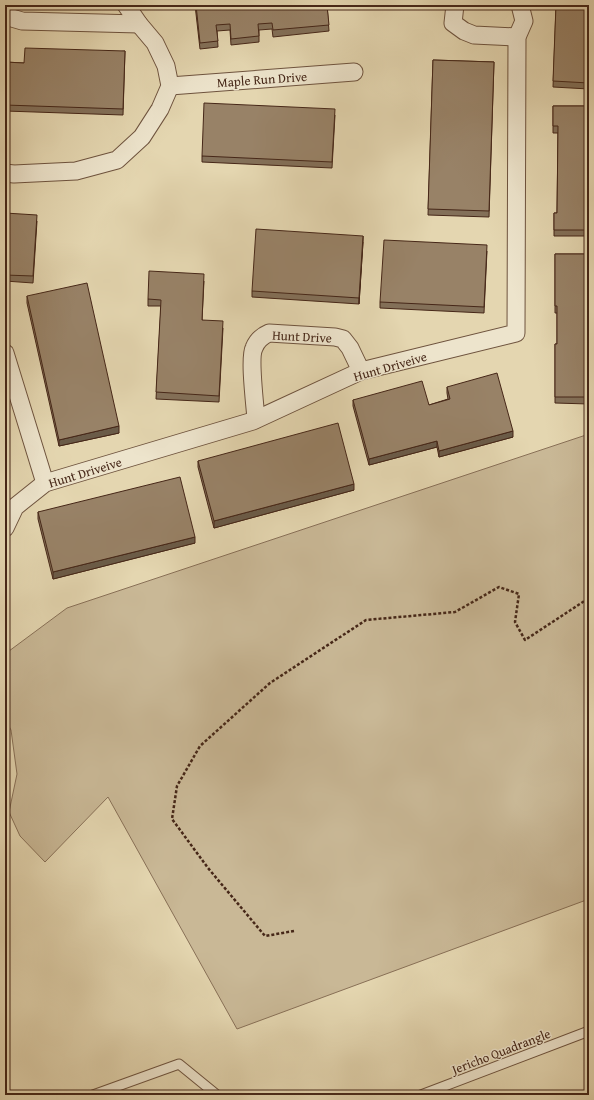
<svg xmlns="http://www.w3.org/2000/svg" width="594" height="1100" viewBox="0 0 594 1100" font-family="'Gentium Book Plus',serif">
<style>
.green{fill:#c9b896;stroke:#887057}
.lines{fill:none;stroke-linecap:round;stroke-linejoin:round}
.service-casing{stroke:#6e533e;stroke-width:11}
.minor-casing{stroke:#6e533e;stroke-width:19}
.path{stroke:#462718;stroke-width:2.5;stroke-dasharray:3 2;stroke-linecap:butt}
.service{stroke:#ede4cc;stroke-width:9}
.minor{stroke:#ede4cc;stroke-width:17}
.wall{fill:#837059;stroke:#462718}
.shaded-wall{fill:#6a5b48;stroke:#462718}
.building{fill:#988267;stroke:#462718}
.labels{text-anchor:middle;stroke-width:3;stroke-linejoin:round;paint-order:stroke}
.street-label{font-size:13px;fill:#462718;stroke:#ede4cc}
</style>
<rect width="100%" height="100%" fill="#e4d6b0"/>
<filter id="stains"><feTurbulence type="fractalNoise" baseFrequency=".005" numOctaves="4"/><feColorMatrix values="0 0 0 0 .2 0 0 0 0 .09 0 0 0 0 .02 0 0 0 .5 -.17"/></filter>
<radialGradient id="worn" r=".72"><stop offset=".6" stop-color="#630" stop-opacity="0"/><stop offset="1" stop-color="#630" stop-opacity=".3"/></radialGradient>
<path class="green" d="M589,434V899L237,1029L108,797L45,862L20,836L9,812L17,774L11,730L5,719V654L67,608Z"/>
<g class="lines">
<defs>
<g id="service">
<path d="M93,1095L179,1064L217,1095"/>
<path d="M421,1095L589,1031"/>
</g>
<g id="minor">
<path d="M455,5L453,23L464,31L474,35L517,37"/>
<path d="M5,16L22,21L139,24"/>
<path d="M170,86L354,72"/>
<path d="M5,173L14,174L76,171L117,160L142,137L160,109L170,86L166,66L155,43L139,24L126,5"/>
<path d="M5,353L45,483"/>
<path d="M256,419C255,405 249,358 254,348C257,340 262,336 269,333L335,337L343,339L350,348L361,371"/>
<path d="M5,528L15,507L45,483L253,421L361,371L516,333L517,37L524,21L520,5"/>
</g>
</defs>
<use href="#service" class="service-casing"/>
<use href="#minor" class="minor-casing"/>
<path class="path" d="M294,931L265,936L208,868L172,819L177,786L200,746L270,683L366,620L455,612L499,587L519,594L515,622L525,640L589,598"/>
<use href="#service" class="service"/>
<use href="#minor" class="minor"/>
</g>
<g class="wall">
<path d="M195,5H327L329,31L273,37L272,29L259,30V42L231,45L230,30L217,31L218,47L200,49Z"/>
<path d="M552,5H589V89L553,87L556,7H552Z"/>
<path d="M125,51L123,115L5,111V62L24,63Z"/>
<path d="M433,60L494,62L489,217L428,215Z"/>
<path d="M553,106H589V236H554V213H557L558,133H553Z"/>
<path d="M335,115L332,168L202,162V156Z"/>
<path d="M5,213L37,221L33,283L5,281Z"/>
<path d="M363,242L359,304L252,297V291Z"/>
<path d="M487,251L484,313L380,308V302Z"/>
<path d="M555,254H589V404L555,403V344H557V313H555Z"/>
<path d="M204,281L202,320L223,328L219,402L156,399L161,306H148V299Z"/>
<path d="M27,296L119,433L59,446L27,303Z"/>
<path d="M447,387L513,437L439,457L437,447L369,465L353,406V400L429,405L448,399L447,393Z"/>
<path d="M198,461L354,490L214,528L198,467Z"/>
<path d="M38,512L195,543L53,579L38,519Z"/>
</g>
<g class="shaded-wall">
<path d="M363,236V242L359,304V298Z"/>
<path d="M119,426V433L59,446V440Z"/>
<path d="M513,431V437L439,457V451Z"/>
<path d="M437,441V447L369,465V459Z"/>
<path d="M354,484V490L214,528V521Z"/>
<path d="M195,537V543L53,579V572Z"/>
</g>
<g class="building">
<path d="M196,5H327L329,25L273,30L272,23L258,24L259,36L231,39L230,24L216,25L218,41L200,43Z"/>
<path d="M556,5H589V83L553,81Z"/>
<path d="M25,48L125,51L123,109L5,105V62L24,63Z"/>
<path d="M433,60L494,62L489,211L428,209Z"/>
<path d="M204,103L335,109L332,162L202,156Z"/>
<path d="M553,106H589V230H554V213H557L558,126H553Z"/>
<path d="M5,213L37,215L33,276L5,275Z"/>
<path d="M256,229L363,236L359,298L252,291Z"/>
<path d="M384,240L487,245L484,307L380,302Z"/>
<path d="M555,254H589V397H555V344H557V306H555Z"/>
<path d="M149,271L204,274L202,320L223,321L219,396L156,392L161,300L148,299Z"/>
<path d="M87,283L119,426L59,440L27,296Z"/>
<path d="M497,373L513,431L439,451L437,441L369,459L353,400L422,381L429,405L450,399L447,387Z"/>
<path d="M338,423L354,484L214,521L198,461Z"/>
<path d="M180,477L195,537L53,572L38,512Z"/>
</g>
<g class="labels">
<g class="street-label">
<text transform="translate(262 79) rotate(-4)" y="5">Maple Run Drive</text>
<text transform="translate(302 336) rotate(3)" y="5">Hunt Drive</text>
<text transform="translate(390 366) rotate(-16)" y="5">Hunt Driveive</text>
<text transform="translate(85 472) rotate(-17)" y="5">Hunt Driveive</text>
<text transform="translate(501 1051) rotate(-21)" y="5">Jericho Quadrangle</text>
</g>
</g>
<rect width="594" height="1100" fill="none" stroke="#e4d6b0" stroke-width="20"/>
<rect x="6" y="6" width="582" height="1088" fill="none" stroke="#462718" stroke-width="2"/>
<rect x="10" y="10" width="574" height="1080" fill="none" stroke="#462718"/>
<rect width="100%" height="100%" filter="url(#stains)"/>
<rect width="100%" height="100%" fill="url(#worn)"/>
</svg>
